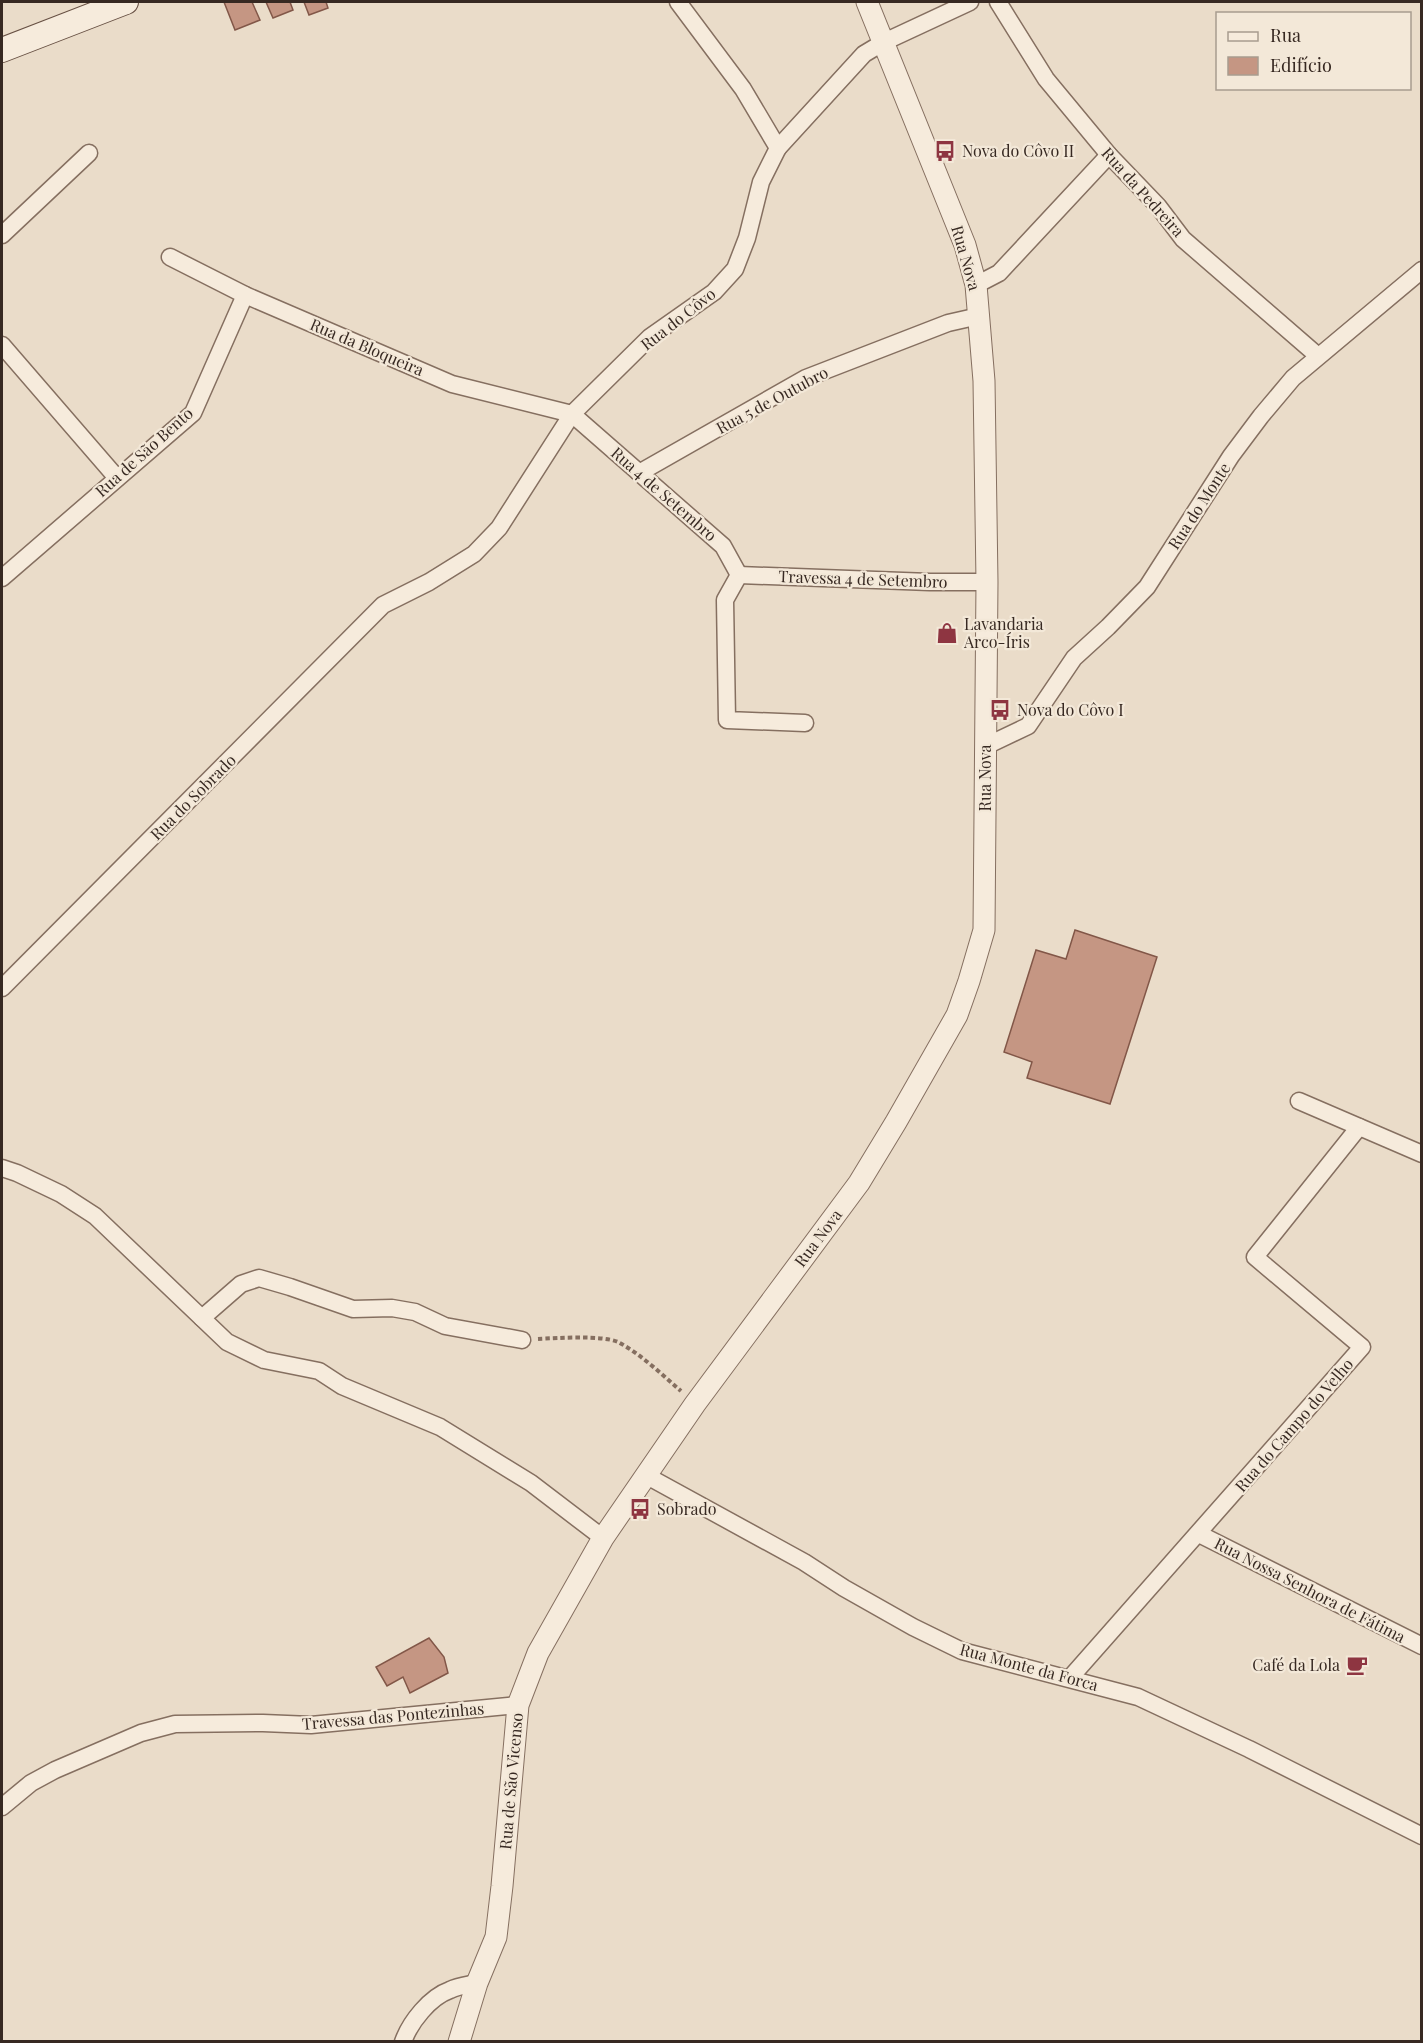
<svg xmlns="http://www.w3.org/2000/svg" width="1423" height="2043" viewBox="0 0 1423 2043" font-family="'Playfair Display',serif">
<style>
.building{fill:#c59683;stroke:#825748;stroke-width:1.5}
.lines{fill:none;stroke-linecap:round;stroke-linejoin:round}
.minor-casing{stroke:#856f60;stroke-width:19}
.tertiary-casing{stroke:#856f60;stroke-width:23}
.secondary-casing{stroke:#675043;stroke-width:26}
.path{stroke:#856f60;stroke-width:4;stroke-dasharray:4.5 3;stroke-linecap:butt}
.minor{stroke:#f6ebdc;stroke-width:16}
.tertiary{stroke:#f6ebdc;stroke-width:21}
.secondary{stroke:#f6ebdc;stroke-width:24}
.labels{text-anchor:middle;stroke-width:4.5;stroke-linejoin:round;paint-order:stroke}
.poi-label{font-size:16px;fill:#372922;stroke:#f3e8d8;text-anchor:start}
.street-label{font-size:16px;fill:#372922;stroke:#f3e8d8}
</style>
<rect width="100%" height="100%" fill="#eadcc9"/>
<g class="building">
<path d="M224,2H252L260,20L235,30Z"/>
<path d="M266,2H290L293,10L273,18Z"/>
<path d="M304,2H326L328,8L309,15Z"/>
<path d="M1075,930L1157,957L1110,1104L1027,1078L1032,1062L1004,1052L1036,950L1066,959Z"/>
<path d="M429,1638L444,1657L448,1673L410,1693L403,1677L387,1686L376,1667Z"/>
</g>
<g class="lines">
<defs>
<g id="minor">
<path d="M998,2L1046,79L1109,155L1158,206L1183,239L1318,356"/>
<path d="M778,148L864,54L884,42L970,2"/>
<path d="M2,235L89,153"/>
<path d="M170,257L245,295L452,384L572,414L723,546L739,575"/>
<path d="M976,285L999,273L1109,155"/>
<path d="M2,345L117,478"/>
<path d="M639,473L806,378L948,323L979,316"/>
<path d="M739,575L930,582H987"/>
<path d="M739,575L725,600L727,720L805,723"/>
<path d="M2,578L193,413L245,295"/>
<path d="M986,746L1028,726L1074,658L1108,627L1147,587L1231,456L1261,416L1293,378L1422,270"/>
<path d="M2,988L383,605L429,582L474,554L499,528L572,414L650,337L714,292L735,269L747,238L761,182L778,148L743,89L678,2"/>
<path d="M1299,1101L1422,1154"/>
<path d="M2,1168L17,1173L61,1194L95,1216L227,1342L264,1360L319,1371L342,1386L440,1427L531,1483L603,1538"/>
<path d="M202,1318L241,1284L259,1278L290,1287L353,1309L392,1308L415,1312L445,1326L522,1340"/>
<path d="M647,1476L804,1562L844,1588L913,1627L962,1651L1138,1697L1249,1749L1422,1836"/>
<path d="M1199,1534L1422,1646"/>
<path d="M1070,1678L1362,1347L1255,1257L1359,1127"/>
<path d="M2,1807L31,1783L55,1770L141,1733L175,1724L263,1723L311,1725L518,1705"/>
<path d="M403,2042C410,2022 430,1997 450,1990C458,1986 468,1985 477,1983"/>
</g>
<path id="tertiary" d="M459,2042L477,1983L496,1937L502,1886L518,1705L538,1653L603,1538L695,1404L859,1183L896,1122L957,1015L969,981L984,930L987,582L984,381L976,285L965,245L867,2"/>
<path id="secondary" d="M2,50L126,2"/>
</defs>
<use href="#minor" class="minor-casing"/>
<use href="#tertiary" class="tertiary-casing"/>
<use href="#secondary" class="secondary-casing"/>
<path class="path" d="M538,1339C557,1338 602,1335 618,1342C641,1354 661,1374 681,1391"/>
<use href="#minor" class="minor"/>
<use href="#tertiary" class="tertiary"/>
<use href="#secondary" class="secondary"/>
</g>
<defs>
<symbol id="bus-bare" viewBox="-9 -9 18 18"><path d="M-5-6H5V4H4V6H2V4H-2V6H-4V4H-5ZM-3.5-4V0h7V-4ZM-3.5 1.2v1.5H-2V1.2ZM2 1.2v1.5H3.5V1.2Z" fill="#8e3541" stroke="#f3e8d8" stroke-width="2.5" paint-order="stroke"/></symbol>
<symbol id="shop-bare" viewBox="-9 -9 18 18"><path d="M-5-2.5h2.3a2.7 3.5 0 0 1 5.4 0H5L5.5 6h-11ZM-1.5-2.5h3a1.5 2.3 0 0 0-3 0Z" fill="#8e3541" stroke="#f3e8d8" stroke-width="2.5" paint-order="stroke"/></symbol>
<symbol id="cafe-bare" viewBox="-9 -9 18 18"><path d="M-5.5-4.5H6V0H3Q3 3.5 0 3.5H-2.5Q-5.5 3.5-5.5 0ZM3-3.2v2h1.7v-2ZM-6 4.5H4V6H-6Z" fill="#8e3541" stroke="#f3e8d8" stroke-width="2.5" paint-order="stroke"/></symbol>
</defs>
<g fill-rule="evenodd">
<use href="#bus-bare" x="930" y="136" width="30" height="30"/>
<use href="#shop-bare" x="932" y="618" width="30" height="30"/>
<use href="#bus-bare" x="985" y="695" width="30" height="30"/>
<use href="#bus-bare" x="625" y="1494" width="30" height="30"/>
<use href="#cafe-bare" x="1342" y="1650" width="30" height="30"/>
</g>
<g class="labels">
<g class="poi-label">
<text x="962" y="157">Nova do Côvo II</text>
<text x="964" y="630">Lavandaria<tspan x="964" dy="18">Arco-Íris</tspan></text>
<text x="1017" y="716">Nova do Côvo I</text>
<text x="657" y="1515">Sobrado</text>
<text x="1340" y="1671" text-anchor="end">Café da Lola</text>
</g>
<g class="street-label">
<text transform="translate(1143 192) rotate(48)" y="6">Rua da Pedreira</text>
<text transform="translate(966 258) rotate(74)" y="6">Rua Nova</text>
<text transform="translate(678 319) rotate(-38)" y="6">Rua do Côvo</text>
<text transform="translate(367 347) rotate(23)" y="6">Rua da Bloqueira</text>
<text transform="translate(772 400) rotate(-28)" y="6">Rua 5 de Outubro</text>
<text transform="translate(144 452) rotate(-42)" y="6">Rua de São Bento</text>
<text transform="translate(664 494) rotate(41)" y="6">Rua 4 de Setembro</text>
<text transform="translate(1199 506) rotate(-57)" y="6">Rua do Monte</text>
<text transform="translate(863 579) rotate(2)" y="6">Travessa 4 de Setembro</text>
<text transform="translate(985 778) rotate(-90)" y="6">Rua Nova</text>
<text transform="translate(193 797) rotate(-45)" y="6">Rua do Sobrado</text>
<text transform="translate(818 1238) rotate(-53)" y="6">Rua Nova</text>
<text transform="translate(1294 1425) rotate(-49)" y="6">Rua do Campo do Velho</text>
<text transform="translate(1310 1590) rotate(27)" y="6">Rua Nossa Senhora de Fátima</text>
<text transform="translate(1029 1667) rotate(15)" y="6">Rua Monte da Forca</text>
<text transform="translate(393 1716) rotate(-5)" y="6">Travessa das Pontezinhas</text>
<text transform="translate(511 1781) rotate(-85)" y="6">Rua de São Vicenso</text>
</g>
</g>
<rect width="1423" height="2043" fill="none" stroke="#372922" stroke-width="6"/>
<rect x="1216" y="12" width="195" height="78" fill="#f3e8d8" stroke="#a89c8f" stroke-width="1.5"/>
<rect x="1228" y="32" width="30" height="9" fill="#f6ebdc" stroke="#a89c8f" stroke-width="1.5"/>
<text x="1270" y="42" font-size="18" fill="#372922">Rua</text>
<rect x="1228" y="57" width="30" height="18" fill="#c59683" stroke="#a89c8f" stroke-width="1.5"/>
<text x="1270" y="72" font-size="18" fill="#372922">Edifício</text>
</svg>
